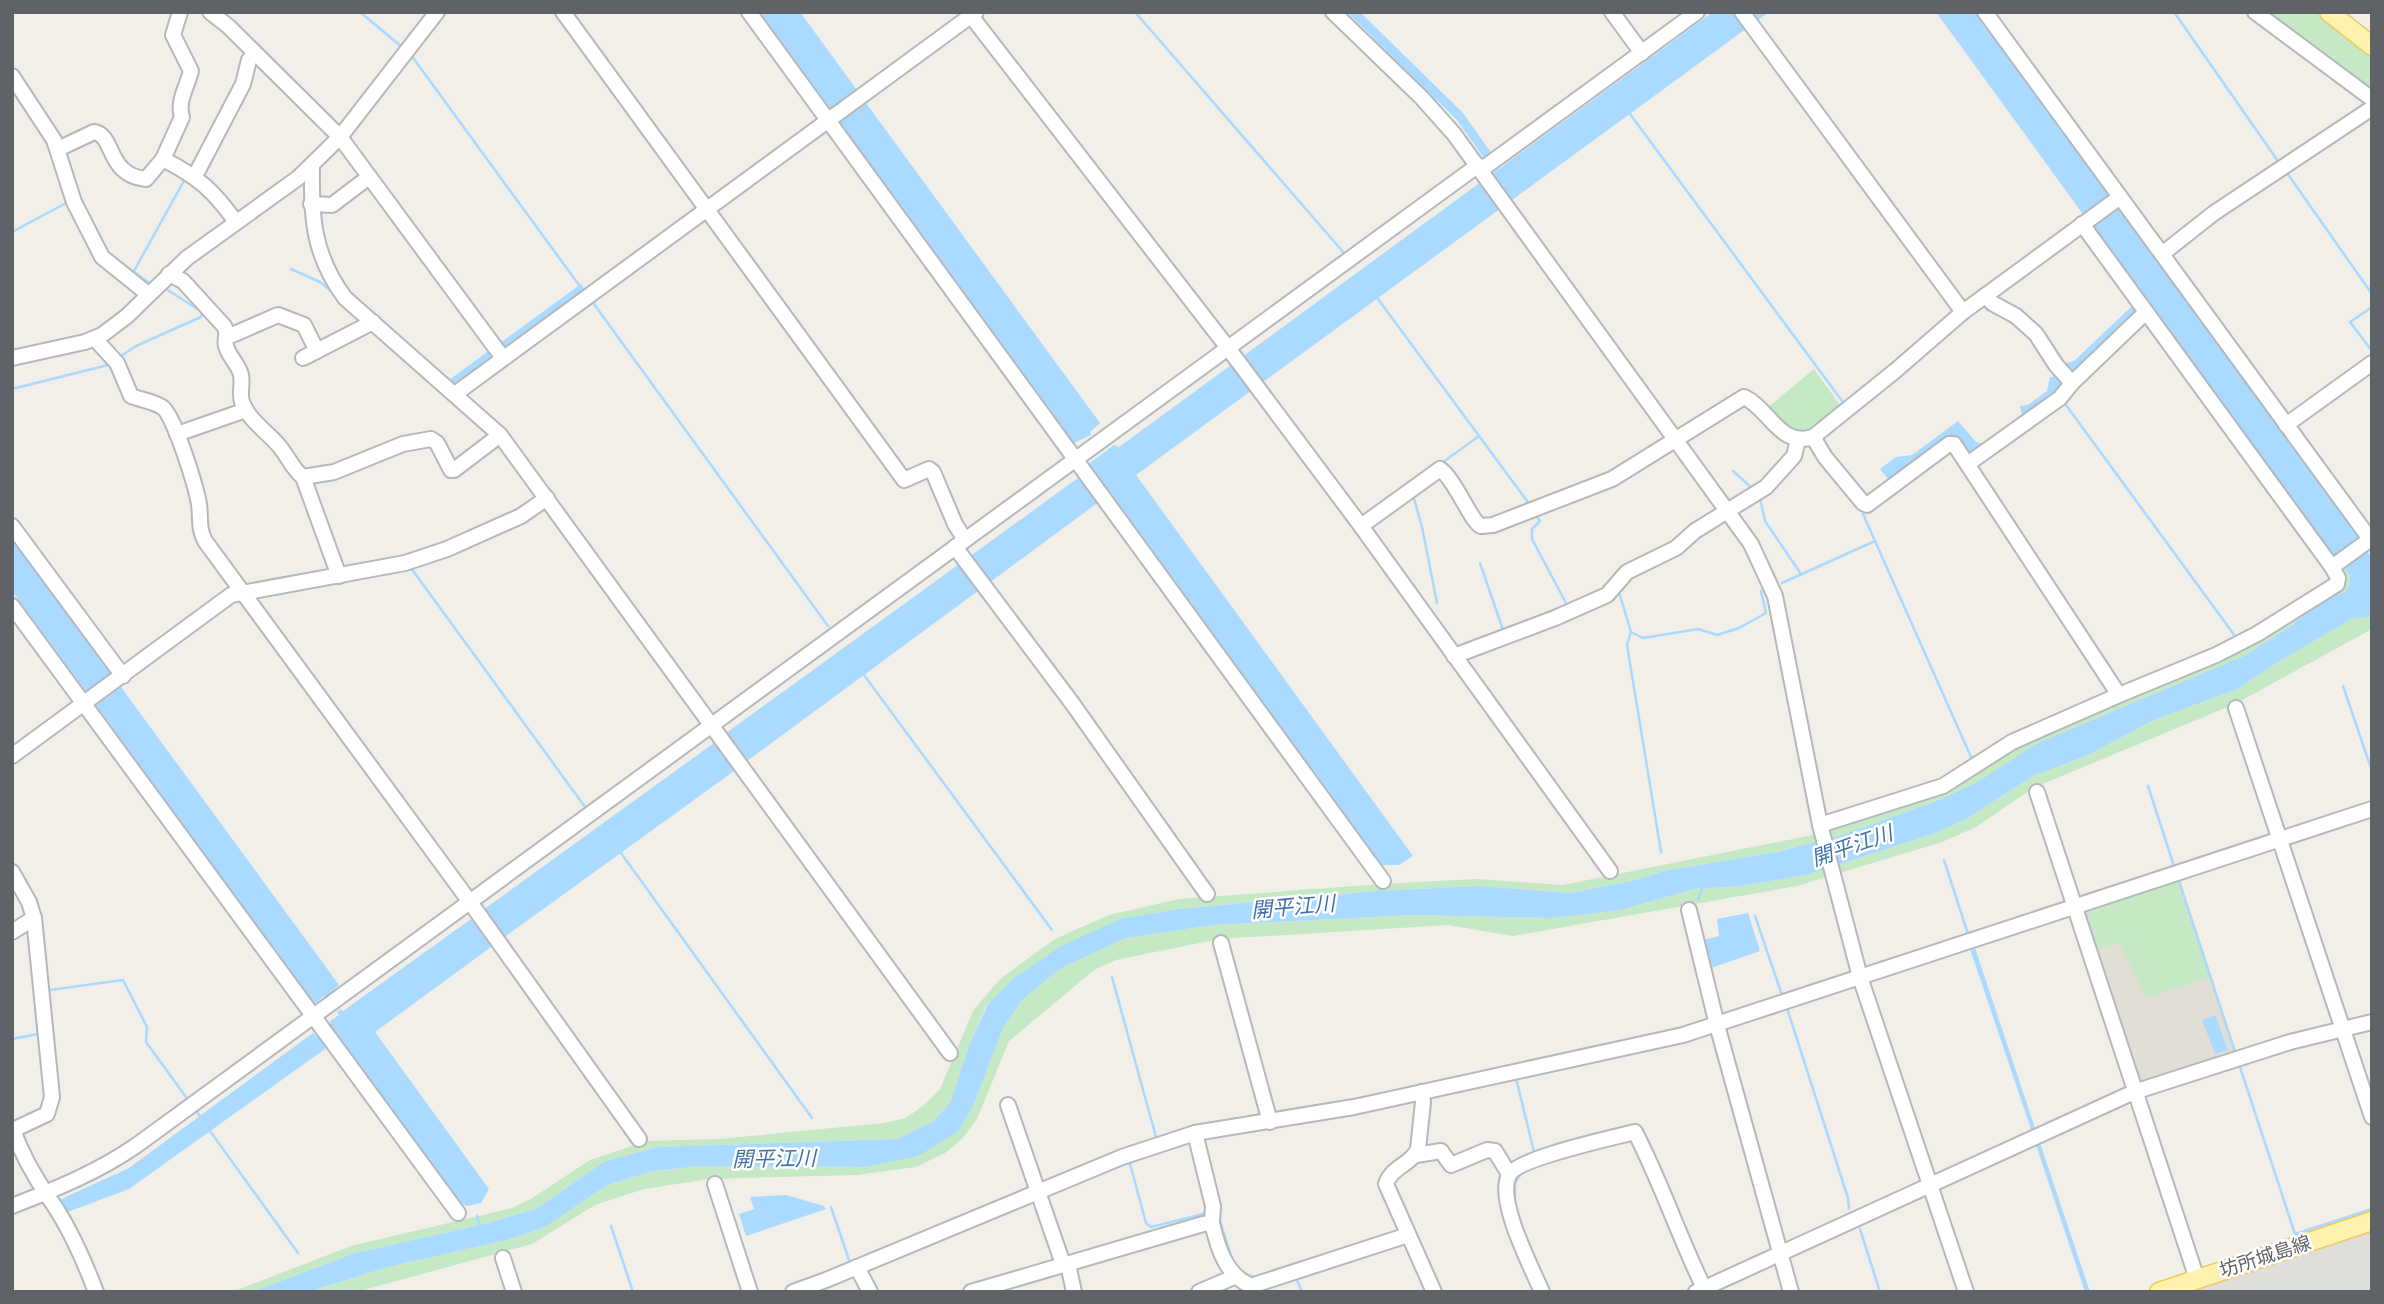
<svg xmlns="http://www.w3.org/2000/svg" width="2384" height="1304" viewBox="0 0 2384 1304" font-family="Quicksand,'Noto Sans JP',sans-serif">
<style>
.industrial{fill:#e0deda}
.education{fill:#e1ded6}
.green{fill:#c5e8c5}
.water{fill:#aadaff}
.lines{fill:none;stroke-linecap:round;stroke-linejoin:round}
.stream{stroke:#aadaff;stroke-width:2.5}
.minor-casing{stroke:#b5b8bc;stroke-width:18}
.major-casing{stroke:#f2c960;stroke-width:21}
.minor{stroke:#fff;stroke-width:14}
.major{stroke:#fff2af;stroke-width:18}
.labels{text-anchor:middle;stroke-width:5;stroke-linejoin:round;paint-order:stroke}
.street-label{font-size:19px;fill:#5f6368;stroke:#fff}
.water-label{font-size:21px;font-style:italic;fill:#4174aa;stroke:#fff}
</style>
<rect width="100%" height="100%" fill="#f1efe8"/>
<path class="industrial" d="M2372,1230V1292H2190Z"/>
<path class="education" d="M2179,877L2237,1054L2134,1086L2076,911Z"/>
<g class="green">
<path d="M2264,12H2316L2372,56V92Z"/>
<path d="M1814,369L1842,408C1805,436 1801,442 1765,410Z"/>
<path d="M2342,565L2350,575V586L2345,592L2327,599L2285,630L2244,656L1939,800L1842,835L1777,852L1664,871L1631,881L1571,893L1478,886L1376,891L1179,909L986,1006L970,1043L951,1101L933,1122L896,1139L658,1147L605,1161L536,1209L480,1225L355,1253L252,1292H232L351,1246L512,1208L531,1199L590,1160L647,1141L719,1139L884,1123L906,1118L924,1105L940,1089L973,1011L1000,979L1055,939L1109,915L1179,899L1382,884L1477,879L1563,885L1808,836L1946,789L2020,742L2242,647L2343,585L2339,569Z"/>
<path d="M2372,616V629L2235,704L2033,788L1976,827L1942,842L1797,886L1513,936L1448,925L1219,939L1116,960L1094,970L1009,1041L977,1119L962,1139L945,1153L916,1167L856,1175L709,1179L644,1189L595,1205L532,1244L356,1292H315L317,1289L388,1267L507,1240L545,1227L607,1185L653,1171L701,1166L864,1167L974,1104L1003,1028L1022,1000L1061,968L1126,938L1214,925L1412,915L1554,918L1621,910L1694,889L1741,886L1806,875L1936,833L1968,818L2033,776L2086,756L2156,719L2238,689L2273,665L2351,618Z"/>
<path d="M2177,881L2209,977L2146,998L2119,942L2093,951L2080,913Z"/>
</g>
<g class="water">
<path d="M760,12H800L857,90L846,99L855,111L866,103L1100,423L1090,432L1091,435L1074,443L840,122L851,114L842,102L831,109Z"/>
<path d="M1347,12H1360L1463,113L1492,154L1485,159L1456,119Z"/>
<path d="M1713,12H1769L1136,475L1413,856L1399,865H1382L1111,493L747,761L738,749L725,758L734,771L503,938L495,927L484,935L491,947L375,1032L489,1189L481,1203L467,1206L460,1203L330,1027V1021L339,1015L337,1012L341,1009L343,1011L471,919L478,928L490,920L483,910L714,743L722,753L734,745L726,733L1089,470L1086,466L1114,445L1119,447Z"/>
<path d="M1936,12H1976L2360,536L2355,540L2362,550L2365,548L2372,558V616L2351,619L2273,665L2238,689L2156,719L2086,756L2033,776L1968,818L1936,833L1806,875L1741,886L1694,889L1621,910L1554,918L1412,915L1214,925L1126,938L1061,968L1022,1000L1003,1028L974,1104L958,1132L918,1156L864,1167L701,1166L653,1171L607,1185L545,1227L507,1240L388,1267L317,1289L315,1292H252L355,1253L480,1225L536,1209L605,1161L658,1147L896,1139L933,1122L951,1101L970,1043L987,1006L1013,979L1061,946L1121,919L1179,909L1376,891L1478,886L1571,893L1631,881L1664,871L1777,852L1842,835L1939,800L1981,780L2036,744L2244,656L2285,630L2327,599L2345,592L2350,585V575L2342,565L2345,563L2337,553L2332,557Z"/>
<path d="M581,284L585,290L504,348L500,343Z"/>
<path d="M2132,306L2138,313L2058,395L1974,455L1969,454L1955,435H1950L1868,498L1865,497L1888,479L1880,469L1896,457L1912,455L1958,421L1976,442L1984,444L2022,416L2020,406L2028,405L2047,391L2050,377L2058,376L2045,337L2066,363L2074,361Z"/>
<path d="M490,350L494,355L453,385L449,380Z"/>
<path d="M12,538L112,675L87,693L12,591Z"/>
<path d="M121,687L339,985L326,997L324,996L314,1004L96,705Z"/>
<path d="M1748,913L1760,951L1711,968L1703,940L1719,936L1717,919Z"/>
<path d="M1974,945L2036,1131L2032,1132L1969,946Z"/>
<path d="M2215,1015L2228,1050L2215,1054L2202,1020Z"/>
<path d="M313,1033L322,1041L325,1049L129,1189L65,1213L59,1200L129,1168Z"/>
<path d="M2040,1143L2090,1292H2085L2036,1145Z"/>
<path d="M786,1195L824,1206L826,1209L746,1236L739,1214L754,1209L750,1197Z"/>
</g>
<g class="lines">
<g class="stream">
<path d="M360,12L402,47"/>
<path d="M1135,12L1344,253"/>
<path d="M2174,12L2280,164"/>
<path d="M411,55L579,285"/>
<path d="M1630,114L1845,405"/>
<path d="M66,151L79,195L109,254L148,282"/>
<path d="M2287,173L2372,294"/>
<path d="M12,232L68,202"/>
<path d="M291,269L320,282L336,295"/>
<path d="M134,271L186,177"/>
<path d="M1378,299L1530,505"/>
<path d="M591,300L828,626"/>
<path d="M2372,307L2350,322L2372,351"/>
<path d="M118,358L136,346L201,317L202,312L163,287"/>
<path d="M12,389L108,365"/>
<path d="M2066,405L2235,636"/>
<path d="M1439,465L1479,436"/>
<path d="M1733,471L1754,490"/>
<path d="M1413,495L1422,527L1437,603"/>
<path d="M1760,498L1765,521L1801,574"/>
<path d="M1863,514L1971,757"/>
<path d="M1536,516L1540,521L1532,529V539L1567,605"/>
<path d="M1480,563L1503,630L1505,629"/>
<path d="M411,568L585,807"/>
<path d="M1782,583L1875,541"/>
<path d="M1618,589L1631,632L1643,638L1698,629L1717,635L1739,628L1766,613L1761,591"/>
<path d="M1556,609L1566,606"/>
<path d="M1512,627L1542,615"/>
<path d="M1631,632L1627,645L1661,852"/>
<path d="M864,675L1052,930"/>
<path d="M2343,686L2372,771"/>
<path d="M12,747L35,730"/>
<path d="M2148,786L2175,869"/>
<path d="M621,853L812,1118"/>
<path d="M1944,860L1969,937"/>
<path d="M2178,878L2235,1052"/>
<path d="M1698,899L1702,889"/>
<path d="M1755,916L1782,995"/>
<path d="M1112,977L1156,1137"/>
<path d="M50,990L123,980L147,1027L146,1042L186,1097"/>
<path d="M1787,1008L1848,1198L1849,1209"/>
<path d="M12,1039L38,1034L35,1001"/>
<path d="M2240,1067L2295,1234L2372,1209"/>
<path d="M1516,1078L1534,1152"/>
<path d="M197,1112L200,1116"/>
<path d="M1288,1125L1300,1123"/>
<path d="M210,1131L298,1253"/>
<path d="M1129,1160L1146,1223L1151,1227L1207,1213"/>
<path d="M1515,1198V1183L1522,1172"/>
<path d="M831,1207L850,1263"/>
<path d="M1218,1215L1232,1259"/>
<path d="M477,1216L480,1226"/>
<path d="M611,1226L633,1292"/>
<path d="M1860,1229L1880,1292"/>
<path d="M1242,1273L1254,1277L1282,1268"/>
<path d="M1296,1278L1302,1292"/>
</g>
<defs>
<g id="minor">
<path d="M210,12L228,26L340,137L503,358"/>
<path d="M563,12L904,480L929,469L933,472L955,524L965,540"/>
<path d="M749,12L1383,881"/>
<path d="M968,12L1228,348L1361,526L1610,871"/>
<path d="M1333,12L1422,98L1454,134L1751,544L1775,596L1820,825L1860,977L1966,1292"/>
<path d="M1612,12L1642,53"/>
<path d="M1742,12L1963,312"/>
<path d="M1985,12L2370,539"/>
<path d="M2255,12L2372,99"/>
<path d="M12,76L54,140L74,202L102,257L148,294"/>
<path d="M58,149L94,132C115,135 106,175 146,179L163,159L182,117C177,101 187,87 191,71L173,35L180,12"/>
<path d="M163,159C198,177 213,190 236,222"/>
<path d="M312,166C311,217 313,255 345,298L500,435L950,1053"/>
<path d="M195,176L243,84L249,60L255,54"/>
<path d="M311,204L332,205L369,177"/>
<path d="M2162,254L2214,213L2372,108"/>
<path d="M169,274L183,281L224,326C229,334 224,338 226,346C229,357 239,365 241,375C243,384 239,393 242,402C249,421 268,432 280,447C288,457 294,471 303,477L334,472L403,444L431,439L437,443L451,470H454L500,435"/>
<path d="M1986,295L1992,303L2016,316L2036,334L2056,365L2072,383"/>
<path d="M228,335H232L278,315L304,325L317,351"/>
<path d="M95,339L117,363L131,396C141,400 153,401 162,407C174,414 196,487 199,504C201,518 198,528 205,541L470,902L639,1139"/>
<path d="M12,358L85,342L102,335L127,316L187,258L298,178L340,137L437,12"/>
<path d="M303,358L373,322"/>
<path d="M455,394L976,12"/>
<path d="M2286,425L2372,363"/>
<path d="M177,434L246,410"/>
<path d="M1813,437L1825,457L1863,503L1867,505L1949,444H1954L2119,695"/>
<path d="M1969,463L2060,398L2072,383L2146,312"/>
<path d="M303,477L339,576"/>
<path d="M12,526L123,676"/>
<path d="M1361,526L1440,469C1455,479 1471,522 1481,526C1483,526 1491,525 1493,525L1612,479L1744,397C1769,408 1780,448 1813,437L1895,371L1963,312L2120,197"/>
<path d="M955,547L1072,703L1207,894"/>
<path d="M2332,567L2372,538"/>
<path d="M12,606L458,1213"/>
<path d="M1454,656L1555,618L1607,595L1627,572L1676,548L1695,531L1766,487L1794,456L1798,440"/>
<path d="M2236,708L2372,1117"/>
<path d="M12,756L231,595L405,563L447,549L521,516L547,498"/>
<path d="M2037,792L2197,1279"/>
<path d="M1820,825L1943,786L2012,742L2119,695L2216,655L2257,634L2337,584L2338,578L2332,567L2082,224"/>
<path d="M12,872L29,902L34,918L52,1097L47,1114L13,1130C22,1155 34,1176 49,1198C67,1223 85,1263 96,1292"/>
<path d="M1689,910L1717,1025L1791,1292"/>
<path d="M12,932L34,918"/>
<path d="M1221,943L1270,1122"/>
<path d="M1421,1092L1423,1102L1418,1149C1412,1164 1391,1167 1386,1184L1434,1292"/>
<path d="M1008,1105L1063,1264"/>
<path d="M1195,1133L1213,1206L1212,1223"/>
<path d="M1416,1155L1441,1151L1451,1165L1487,1150L1495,1151L1509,1174"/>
<path d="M715,1184L750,1292"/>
<path d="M12,1206C56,1189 98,1172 137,1145L1477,166L1485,167L1697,12"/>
<path d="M503,1258L514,1292"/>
<path d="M1068,1264L1074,1292"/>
<path d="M857,1267L870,1292"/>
<path d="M793,1292L826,1280L1122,1157L1195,1133L1354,1107L1683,1035L2372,809"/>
<path d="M971,1292L1203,1224L1212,1223C1218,1249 1226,1275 1251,1286L1408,1235"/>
<path d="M1199,1292L1234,1277"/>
<path d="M1542,1292C1531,1266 1496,1200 1509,1175C1518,1158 1612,1138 1635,1132C1661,1182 1679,1237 1704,1288"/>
<path d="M1696,1292L2134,1092L2290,1042L2372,1022"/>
</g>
<g id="major">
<path d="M2329,12L2372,46"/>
<path d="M2159,1292L2372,1221"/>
</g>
</defs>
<use href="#minor" class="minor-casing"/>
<use href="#major" class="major-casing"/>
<use href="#minor" class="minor"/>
<use href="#major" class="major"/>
</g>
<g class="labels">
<g class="street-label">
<text transform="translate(2265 1256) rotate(-18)" y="7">坊所城島線</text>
</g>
<g class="water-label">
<text transform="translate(1852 846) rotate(-19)" y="7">開平江川</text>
<text transform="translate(1293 907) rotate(-5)" y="7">開平江川</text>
<text transform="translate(774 1159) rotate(-1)" y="7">開平江川</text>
</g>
</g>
<rect width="2384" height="1304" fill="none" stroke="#5f6368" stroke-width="28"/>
</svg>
